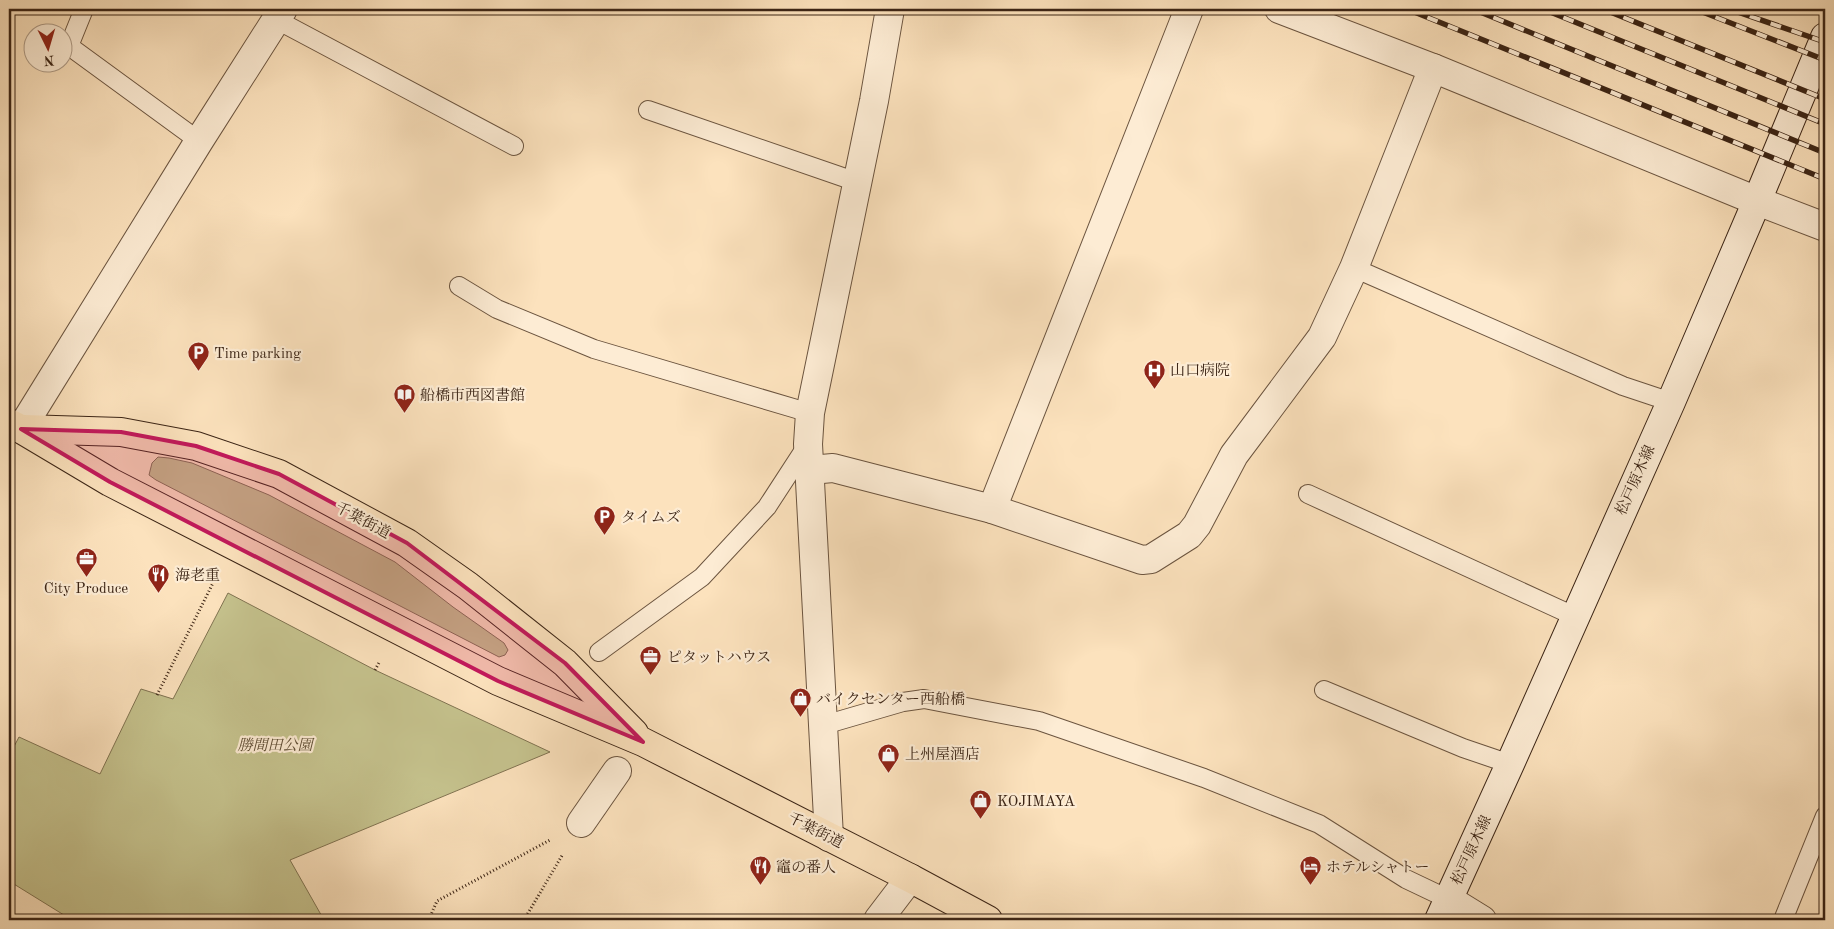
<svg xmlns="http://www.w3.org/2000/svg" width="1834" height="929" viewBox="0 0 1834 929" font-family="'Old Standard TT','Noto Serif JP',serif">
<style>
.green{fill:#c5c28d;stroke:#807351}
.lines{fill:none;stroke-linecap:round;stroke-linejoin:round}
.service-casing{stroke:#6b543f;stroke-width:20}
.pedestrian-casing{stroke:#6b543f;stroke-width:30}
.minor-casing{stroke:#6b543f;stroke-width:30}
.secondary-casing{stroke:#3b2415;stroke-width:30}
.trunk-casing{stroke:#3b2415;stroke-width:30}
.path{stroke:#3b2415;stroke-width:3;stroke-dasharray:1 2.5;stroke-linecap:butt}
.service{stroke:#fdecd4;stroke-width:18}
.pedestrian{stroke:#fdecd4;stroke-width:28}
.minor{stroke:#fdecd4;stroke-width:28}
.secondary{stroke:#fdecd4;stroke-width:28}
.trunk{stroke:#fce2bd;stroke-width:28}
.rail-casing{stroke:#3b2415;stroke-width:5.5}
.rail{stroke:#fdecd4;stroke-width:4;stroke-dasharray:11;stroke-linecap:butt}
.marked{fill:#c2185b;fill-opacity:0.2;stroke:#c2185b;stroke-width:4;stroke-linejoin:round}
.labels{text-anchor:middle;stroke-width:4.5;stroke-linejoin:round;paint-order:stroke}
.poi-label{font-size:15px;fill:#3b2415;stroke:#fdecd4;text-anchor:start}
.street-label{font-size:15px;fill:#3b2415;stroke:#fdecd4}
.park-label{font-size:15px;font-style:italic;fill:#5e4c33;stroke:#fdecd4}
</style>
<rect width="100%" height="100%" fill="#fce2bd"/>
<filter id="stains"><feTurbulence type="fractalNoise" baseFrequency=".004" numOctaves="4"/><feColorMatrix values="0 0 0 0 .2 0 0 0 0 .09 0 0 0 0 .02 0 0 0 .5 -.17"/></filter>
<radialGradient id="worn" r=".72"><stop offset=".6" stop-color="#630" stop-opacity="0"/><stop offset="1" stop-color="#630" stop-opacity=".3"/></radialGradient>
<g class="green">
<path d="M158,457L169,458L192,463L269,495L395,562L453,607L504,643L508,650L505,655L499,657L156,480L149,475L152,463Z"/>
<path d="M228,593L375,670L550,752L290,860L324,920H72L9,881V756L19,737L100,774L141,689L173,699Z"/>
</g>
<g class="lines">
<defs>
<g id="service">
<path d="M84,9L69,46L199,141"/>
<path d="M277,20L514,146"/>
<path d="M648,110L857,182"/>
<path d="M1354,268L1623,386L1671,402"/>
<path d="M459,286L497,309L594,349L810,413"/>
<path d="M1308,494L1574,616"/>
<path d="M599,652L702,577L767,507L808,444"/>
<path d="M1324,690L1463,748L1510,764"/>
<path d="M824,725L903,702L924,699L1039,721L1204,778L1319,824L1406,879L1448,899"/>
<path d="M1783,920L1825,816"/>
</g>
<path id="pedestrian" d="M581,823L617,771"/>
<g id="minor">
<path d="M1279,9L1433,68L1757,201L1825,227"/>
<path d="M21,429L199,141L283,9"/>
<path d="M810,470L833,468L992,509L1142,560L1151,559L1189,535L1197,525L1234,455L1322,337L1354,268L1433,68"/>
<path d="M992,509L1189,9"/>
<path d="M829,837L808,444L810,413L874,101L890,9"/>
<path d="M1448,899L1482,920"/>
<path d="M878,920L910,878"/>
</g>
<path id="secondary" d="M1439,920L1510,764L1671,402L1757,201L1825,37"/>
<g id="trunk">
<path d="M9,423L21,429L110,482L498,681L643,742L910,878L988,920"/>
<path d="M23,429L121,432L196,446L279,474L407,543L468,586L565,663L634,733"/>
</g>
</defs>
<use href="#service" class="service-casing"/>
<use href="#pedestrian" class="pedestrian-casing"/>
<use href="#minor" class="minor-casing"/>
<use href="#secondary" class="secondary-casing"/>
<use href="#trunk" class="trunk-casing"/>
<g class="path">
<path d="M375,670L380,661"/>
<path d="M157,695L216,577"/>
<path d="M425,920L429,919L437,901L550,840"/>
<path d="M524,920L563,854"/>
</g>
<use href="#service" class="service"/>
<use href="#pedestrian" class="pedestrian"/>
<use href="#minor" class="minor"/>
<use href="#secondary" class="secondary"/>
<use href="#trunk" class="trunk"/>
<defs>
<g id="rail">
<path d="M1407,9L1825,179"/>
<path d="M1473,9L1825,153"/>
<path d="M1543,9L1825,124"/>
<path d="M1603,9L1825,99"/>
<path d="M1695,9L1825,60"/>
<path d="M1729,9L1825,42"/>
</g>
</defs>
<use href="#rail" class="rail-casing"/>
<use href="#rail" class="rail"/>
</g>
<path class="marked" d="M21,429L121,432L196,446L279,474L407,543L565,663L643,742L498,681L110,482Z"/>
<defs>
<symbol id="parking-pin" viewBox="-11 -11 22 30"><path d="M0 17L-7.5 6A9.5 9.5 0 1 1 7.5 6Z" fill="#8f2418" stroke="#fdecd4"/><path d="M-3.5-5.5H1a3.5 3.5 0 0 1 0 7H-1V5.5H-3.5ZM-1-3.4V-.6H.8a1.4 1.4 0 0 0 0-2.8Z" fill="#fff"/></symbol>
<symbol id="hospital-pin" viewBox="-11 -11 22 30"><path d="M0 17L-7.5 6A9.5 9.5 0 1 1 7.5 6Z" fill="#8f2418" stroke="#fdecd4"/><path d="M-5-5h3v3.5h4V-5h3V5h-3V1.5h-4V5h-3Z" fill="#fff"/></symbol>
<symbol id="library-pin" viewBox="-11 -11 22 30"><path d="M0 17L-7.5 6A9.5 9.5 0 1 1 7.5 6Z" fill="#8f2418" stroke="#fdecd4"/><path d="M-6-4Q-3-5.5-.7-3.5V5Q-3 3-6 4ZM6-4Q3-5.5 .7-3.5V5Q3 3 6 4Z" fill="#fff"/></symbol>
<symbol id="office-pin" viewBox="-11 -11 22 30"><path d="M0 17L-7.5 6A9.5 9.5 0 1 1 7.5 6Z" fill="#8f2418" stroke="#fdecd4"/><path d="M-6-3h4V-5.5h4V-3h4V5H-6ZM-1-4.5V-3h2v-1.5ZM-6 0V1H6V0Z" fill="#fff"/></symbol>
<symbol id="restaurant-pin" viewBox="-11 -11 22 30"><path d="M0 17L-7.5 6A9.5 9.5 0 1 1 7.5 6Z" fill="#8f2418" stroke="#fdecd4"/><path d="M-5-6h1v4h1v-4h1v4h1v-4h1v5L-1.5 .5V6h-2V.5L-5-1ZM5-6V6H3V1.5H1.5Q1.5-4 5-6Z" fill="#fff"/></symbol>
<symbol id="shop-pin" viewBox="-11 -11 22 30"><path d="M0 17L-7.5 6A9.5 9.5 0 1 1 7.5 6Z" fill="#8f2418" stroke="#fdecd4"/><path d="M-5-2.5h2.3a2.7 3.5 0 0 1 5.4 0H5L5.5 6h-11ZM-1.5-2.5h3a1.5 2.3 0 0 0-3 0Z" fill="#fff"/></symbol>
<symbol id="hotel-pin" viewBox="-11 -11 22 30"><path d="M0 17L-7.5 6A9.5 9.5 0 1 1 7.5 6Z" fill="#8f2418" stroke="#fdecd4"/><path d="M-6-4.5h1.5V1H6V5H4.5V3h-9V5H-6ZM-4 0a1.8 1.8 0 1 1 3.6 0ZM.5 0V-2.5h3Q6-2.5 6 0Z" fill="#fff"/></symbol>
</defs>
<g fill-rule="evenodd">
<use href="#parking-pin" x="186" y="340" width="25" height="34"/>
<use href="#hospital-pin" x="1142" y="358" width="25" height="34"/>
<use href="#library-pin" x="392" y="382" width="25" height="34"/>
<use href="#parking-pin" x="592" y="504" width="25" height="34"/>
<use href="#office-pin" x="74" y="546" width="25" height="34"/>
<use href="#restaurant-pin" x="146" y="562" width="25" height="34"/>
<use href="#office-pin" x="638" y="644" width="25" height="34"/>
<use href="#shop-pin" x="788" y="686" width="25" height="34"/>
<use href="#shop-pin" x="876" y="742" width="25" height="34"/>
<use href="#shop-pin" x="968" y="788" width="25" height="34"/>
<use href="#restaurant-pin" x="748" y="854" width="25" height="34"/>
<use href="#hotel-pin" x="1298" y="854" width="25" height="34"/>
</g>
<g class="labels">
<g class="poi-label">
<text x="214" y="358">Time parking</text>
<text x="1170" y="375">山口病院</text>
<text x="420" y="400">船橋市西図書館</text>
<text x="621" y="522">タイムズ</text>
<text x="175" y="580">海老重</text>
<text x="86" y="593" text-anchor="middle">City Produce</text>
<text x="667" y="662">ピタットハウス</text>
<text x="816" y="704">バイクセンター西船橋</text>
<text x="905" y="759">上州屋酒店</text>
<text x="997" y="806">KOJIMAYA</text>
<text x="776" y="872">竈の番人</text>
<text x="1326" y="872">ホテルシャトー</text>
</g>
<g class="street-label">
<text transform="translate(1635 480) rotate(-66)" y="5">松戸原木線</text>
<text transform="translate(363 520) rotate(28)" y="5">千葉街道</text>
<text transform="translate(816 830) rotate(27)" y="5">千葉街道</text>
<text transform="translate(1471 850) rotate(-65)" y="5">松戸原木線</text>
</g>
<g class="park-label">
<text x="275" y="750">勝間田公園</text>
</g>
</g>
<rect width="1834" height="929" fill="none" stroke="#fce2bd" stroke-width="30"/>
<rect x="10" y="10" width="1814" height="909" fill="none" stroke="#3b2415" stroke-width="2.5"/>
<rect x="15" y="15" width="1804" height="899" fill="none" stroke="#3b2415"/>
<g transform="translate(48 48) rotate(175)"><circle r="24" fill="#fdecd4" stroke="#af9c88"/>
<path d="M0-4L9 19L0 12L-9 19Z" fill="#8f2418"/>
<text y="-8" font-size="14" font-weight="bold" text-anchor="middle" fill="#3b2415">N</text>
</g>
<rect width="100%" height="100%" filter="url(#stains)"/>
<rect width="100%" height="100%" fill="url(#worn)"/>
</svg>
